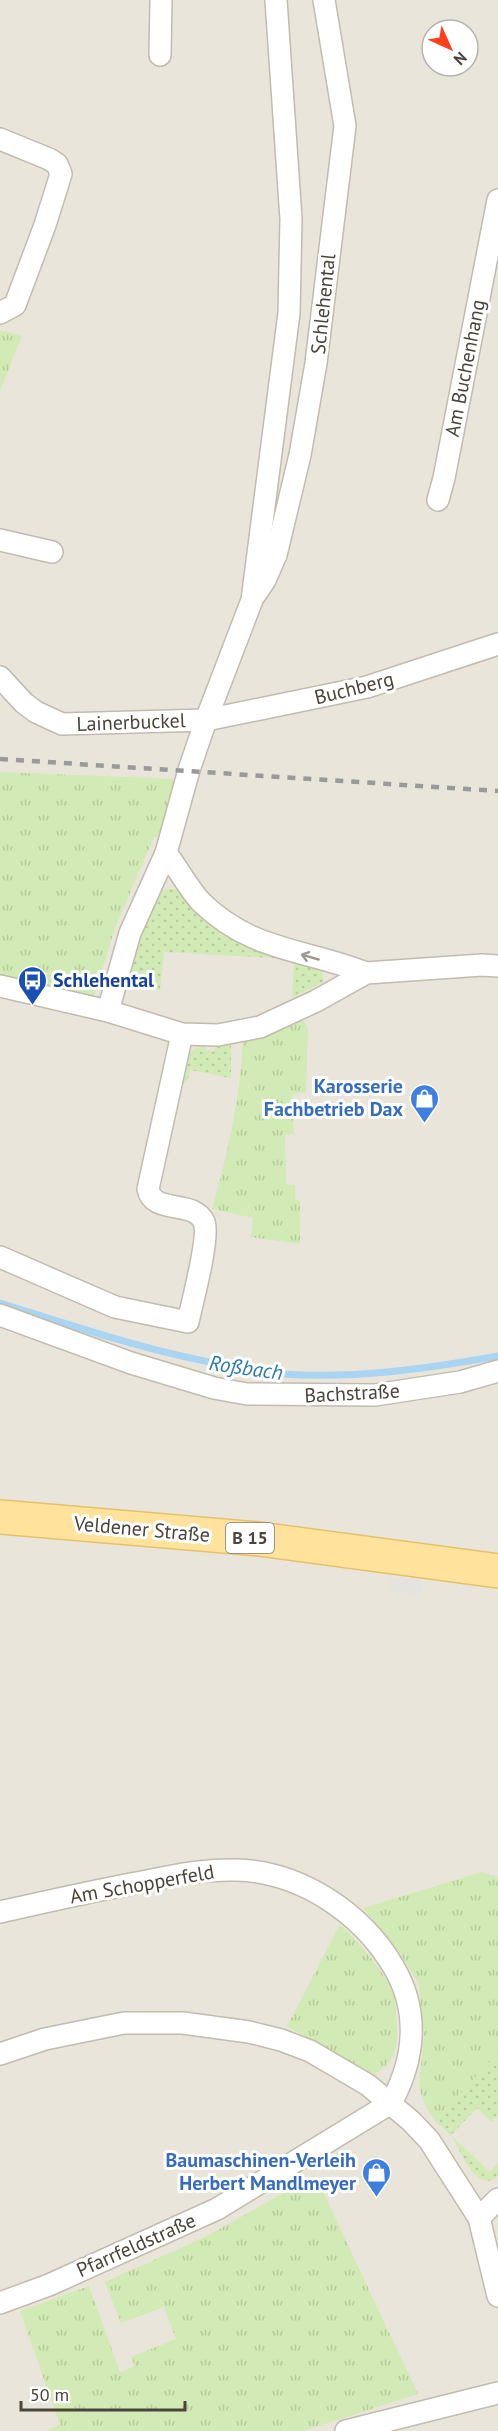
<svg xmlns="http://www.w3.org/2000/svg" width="498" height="2431" viewBox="0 0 498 2431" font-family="'PT Sans',sans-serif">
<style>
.residential{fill:#eae5da;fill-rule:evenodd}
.grass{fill:url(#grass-tufts)}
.garden{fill:url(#garden-dots)}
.parking{fill:#e5e3e0}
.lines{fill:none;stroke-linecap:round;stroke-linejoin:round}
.stream{stroke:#a9d4f2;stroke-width:7}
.minor-casing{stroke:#c2bbae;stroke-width:24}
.primary-casing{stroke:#e6c16a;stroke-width:36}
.minor{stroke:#fff;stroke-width:21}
.primary{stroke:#ffe39c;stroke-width:33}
.rail{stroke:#9a9a9a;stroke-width:4.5;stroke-dasharray:8 8;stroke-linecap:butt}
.oneway{stroke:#9c9892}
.labels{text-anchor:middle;stroke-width:6;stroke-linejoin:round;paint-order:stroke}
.shield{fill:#fff;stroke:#817c74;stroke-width:1.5}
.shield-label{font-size:18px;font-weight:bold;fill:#4b4439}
.street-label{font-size:20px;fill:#4b4439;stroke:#fff}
.transit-label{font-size:20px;font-weight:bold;fill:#164399;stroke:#fff;text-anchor:start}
.shop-label{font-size:20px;font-weight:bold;fill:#366cbe;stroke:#fff;text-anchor:end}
.water-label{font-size:21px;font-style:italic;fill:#2e7ab2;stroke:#fff}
</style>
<defs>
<pattern id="grass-tufts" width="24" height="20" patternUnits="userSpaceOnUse" patternTransform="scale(1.5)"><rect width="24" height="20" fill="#d2eab5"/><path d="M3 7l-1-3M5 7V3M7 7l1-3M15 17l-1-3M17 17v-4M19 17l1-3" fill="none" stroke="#b6ca9c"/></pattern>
<pattern id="garden-dots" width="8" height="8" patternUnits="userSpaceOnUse" patternTransform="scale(1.5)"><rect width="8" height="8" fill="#d2eab5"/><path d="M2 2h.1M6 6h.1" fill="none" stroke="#b6ca9c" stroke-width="1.8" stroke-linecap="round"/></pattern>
</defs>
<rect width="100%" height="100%" fill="#f6f3ec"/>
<path class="residential" d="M0,0H498V2431H0ZM432,30H468V66H432Z"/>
<g class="grass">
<path d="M0,330L22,336L0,391Z"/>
<path d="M0,772L176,779L162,837H154L115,928L94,996L48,988V983L32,980L31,985L0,978Z"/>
<path d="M299,1021H304L308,1028L306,1092L292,1094L294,1134L285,1135L286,1184L295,1185V1200L300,1201V1244L251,1237L253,1218L212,1209C228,1154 240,1098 243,1041Z"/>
<path d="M482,1872L498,1877V2053L435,2121L427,2109L419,2088L424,2035L419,1984L402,1957L363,1908Z"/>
<path d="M340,1924C357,1941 389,1975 395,1999C396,2003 395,2008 396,2013C398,2039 400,2059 375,2074L360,2070L316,2042L287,2026Z"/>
<path d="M315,2175L418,2394L303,2431H46L60,2425L20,2311L89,2286L120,2372L135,2366L131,2357L176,2339L164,2307L121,2323L105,2282L207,2236Z"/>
</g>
<g class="garden">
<path d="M161,889H183L322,964L323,982L292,998L294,959L164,952L160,990L129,988L134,953Z"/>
<path d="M231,1043V1078L190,1070L187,1083L179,1082C184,1065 185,1048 206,1046L205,1050L214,1051L215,1045Z"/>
<path d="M498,2053V2115L492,2122L477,2108L451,2135L490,2172L498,2163V2177C474,2193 462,2152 452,2137C447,2131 440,2126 435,2121Z"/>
</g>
<path class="parking" d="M391,1577L422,1580L421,1594L390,1591Z"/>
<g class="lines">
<path class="stream" d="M0,1303C77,1327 153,1353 232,1366C248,1369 265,1374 281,1374C354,1379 426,1369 498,1356"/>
<defs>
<g id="minor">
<path d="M160,55L161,0"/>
<path d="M0,139L49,159L57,164L61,174L45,225L15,305L0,313"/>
<path d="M438,500L444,478L498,200"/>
<path d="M0,540L52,552"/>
<path d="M255,595L265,580L276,555L300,455L316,363L345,126L324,0"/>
<path d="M0,677L24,703L36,712L62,724L206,720L367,687L498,644"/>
<path d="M166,853C178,868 188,888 201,902C252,952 306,949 366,973"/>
<path d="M0,986L108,1011L182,1034L218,1035L260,1027L316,1001L366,973L482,965L498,966"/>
<path d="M108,1011L130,933L166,853L189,770L206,720L252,600L289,313L291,219L276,0"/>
<path d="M0,1257L115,1307L188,1322C192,1303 210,1237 204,1222C194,1199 153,1215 148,1189L182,1034"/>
<path d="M0,1315L131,1363L214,1388L247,1394L375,1395L460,1382L498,1371"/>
<path d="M0,1912C49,1901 97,1890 147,1881C176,1875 206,1869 237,1870C300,1872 361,1912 393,1966C420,2011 415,2059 391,2103"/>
<path d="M0,2054L45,2039L124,2023H183L249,2032L281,2040L310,2051L368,2085L411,2121L429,2140L479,2218L498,2296"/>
<path d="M479,2218L498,2199"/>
<path d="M0,2303L49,2285L217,2209L391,2103"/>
<path d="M346,2431L498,2393"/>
</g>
<path id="primary" d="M0,1517L259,1539L498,1571"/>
</defs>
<use href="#minor" class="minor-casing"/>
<use href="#primary" class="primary-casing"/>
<use href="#minor" class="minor"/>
<use href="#primary" class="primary"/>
<path class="rail" d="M0,759L498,791"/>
</g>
<defs><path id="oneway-shaft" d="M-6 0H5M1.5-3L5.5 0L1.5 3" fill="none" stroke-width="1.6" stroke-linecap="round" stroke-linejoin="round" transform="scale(1.5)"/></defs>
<use class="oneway" href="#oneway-shaft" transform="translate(310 957) rotate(-164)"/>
<defs>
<symbol id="bus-pin" viewBox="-11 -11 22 30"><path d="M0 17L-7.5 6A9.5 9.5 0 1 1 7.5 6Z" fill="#1a4fb4" stroke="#fff"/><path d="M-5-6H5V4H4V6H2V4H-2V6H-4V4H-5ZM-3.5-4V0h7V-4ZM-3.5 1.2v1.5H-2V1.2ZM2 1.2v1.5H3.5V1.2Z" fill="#fff"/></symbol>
<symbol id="shop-pin" viewBox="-11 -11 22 30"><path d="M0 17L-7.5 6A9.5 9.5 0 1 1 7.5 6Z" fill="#3f7fe0" stroke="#fff"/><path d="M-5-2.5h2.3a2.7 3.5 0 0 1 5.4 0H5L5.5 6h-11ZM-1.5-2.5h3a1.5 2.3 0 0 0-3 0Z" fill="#fff"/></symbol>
</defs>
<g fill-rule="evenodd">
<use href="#bus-pin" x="16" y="964" width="33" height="45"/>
<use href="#shop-pin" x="408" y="1082" width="33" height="45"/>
<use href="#shop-pin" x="360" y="2156" width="33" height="45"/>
</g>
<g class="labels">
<rect class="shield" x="226" y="1523" width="48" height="30" rx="4.5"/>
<g class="shield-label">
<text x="250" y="1544">B 15</text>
</g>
<g class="street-label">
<text transform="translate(323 304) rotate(-84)" y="7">Schlehental</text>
<text transform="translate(465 368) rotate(-79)" y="7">Am Buchenhang</text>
<text transform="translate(354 688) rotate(-14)" y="7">Buchberg</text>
<text transform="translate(131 722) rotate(-2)" y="7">Lainerbuckel</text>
<text transform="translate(352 1393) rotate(-3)" y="7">Bachstraße</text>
<text transform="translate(142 1529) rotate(5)" y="7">Veldener Straße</text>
<text transform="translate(142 1884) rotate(-10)" y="7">Am Schopperfeld</text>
<text transform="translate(136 2245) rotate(-24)" y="7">Pfarrfeldstraße</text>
</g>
<g class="transit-label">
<text x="53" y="987">Schlehental</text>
</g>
<g class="shop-label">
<text x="403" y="1093">Karosserie<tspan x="403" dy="23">Fachbetrieb Dax</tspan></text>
<text x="356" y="2167">Baumaschinen-Verleih<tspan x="356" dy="23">Herbert Mandlmeyer</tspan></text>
</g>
<g class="water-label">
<text transform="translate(246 1368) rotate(8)" y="7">Roßbach</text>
</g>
</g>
<g transform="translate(450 48) rotate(135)"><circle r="28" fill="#ffffff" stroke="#b7b4b0" stroke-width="1.5"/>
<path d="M0-4.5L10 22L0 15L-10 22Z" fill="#fc3f1d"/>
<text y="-9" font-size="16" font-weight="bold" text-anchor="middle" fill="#4b4439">N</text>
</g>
<path d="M21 2401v9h164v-9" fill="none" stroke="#4b4439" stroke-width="3"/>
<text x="30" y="2401" font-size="18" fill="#4b4439" stroke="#ffffff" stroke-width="4.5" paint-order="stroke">50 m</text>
</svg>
